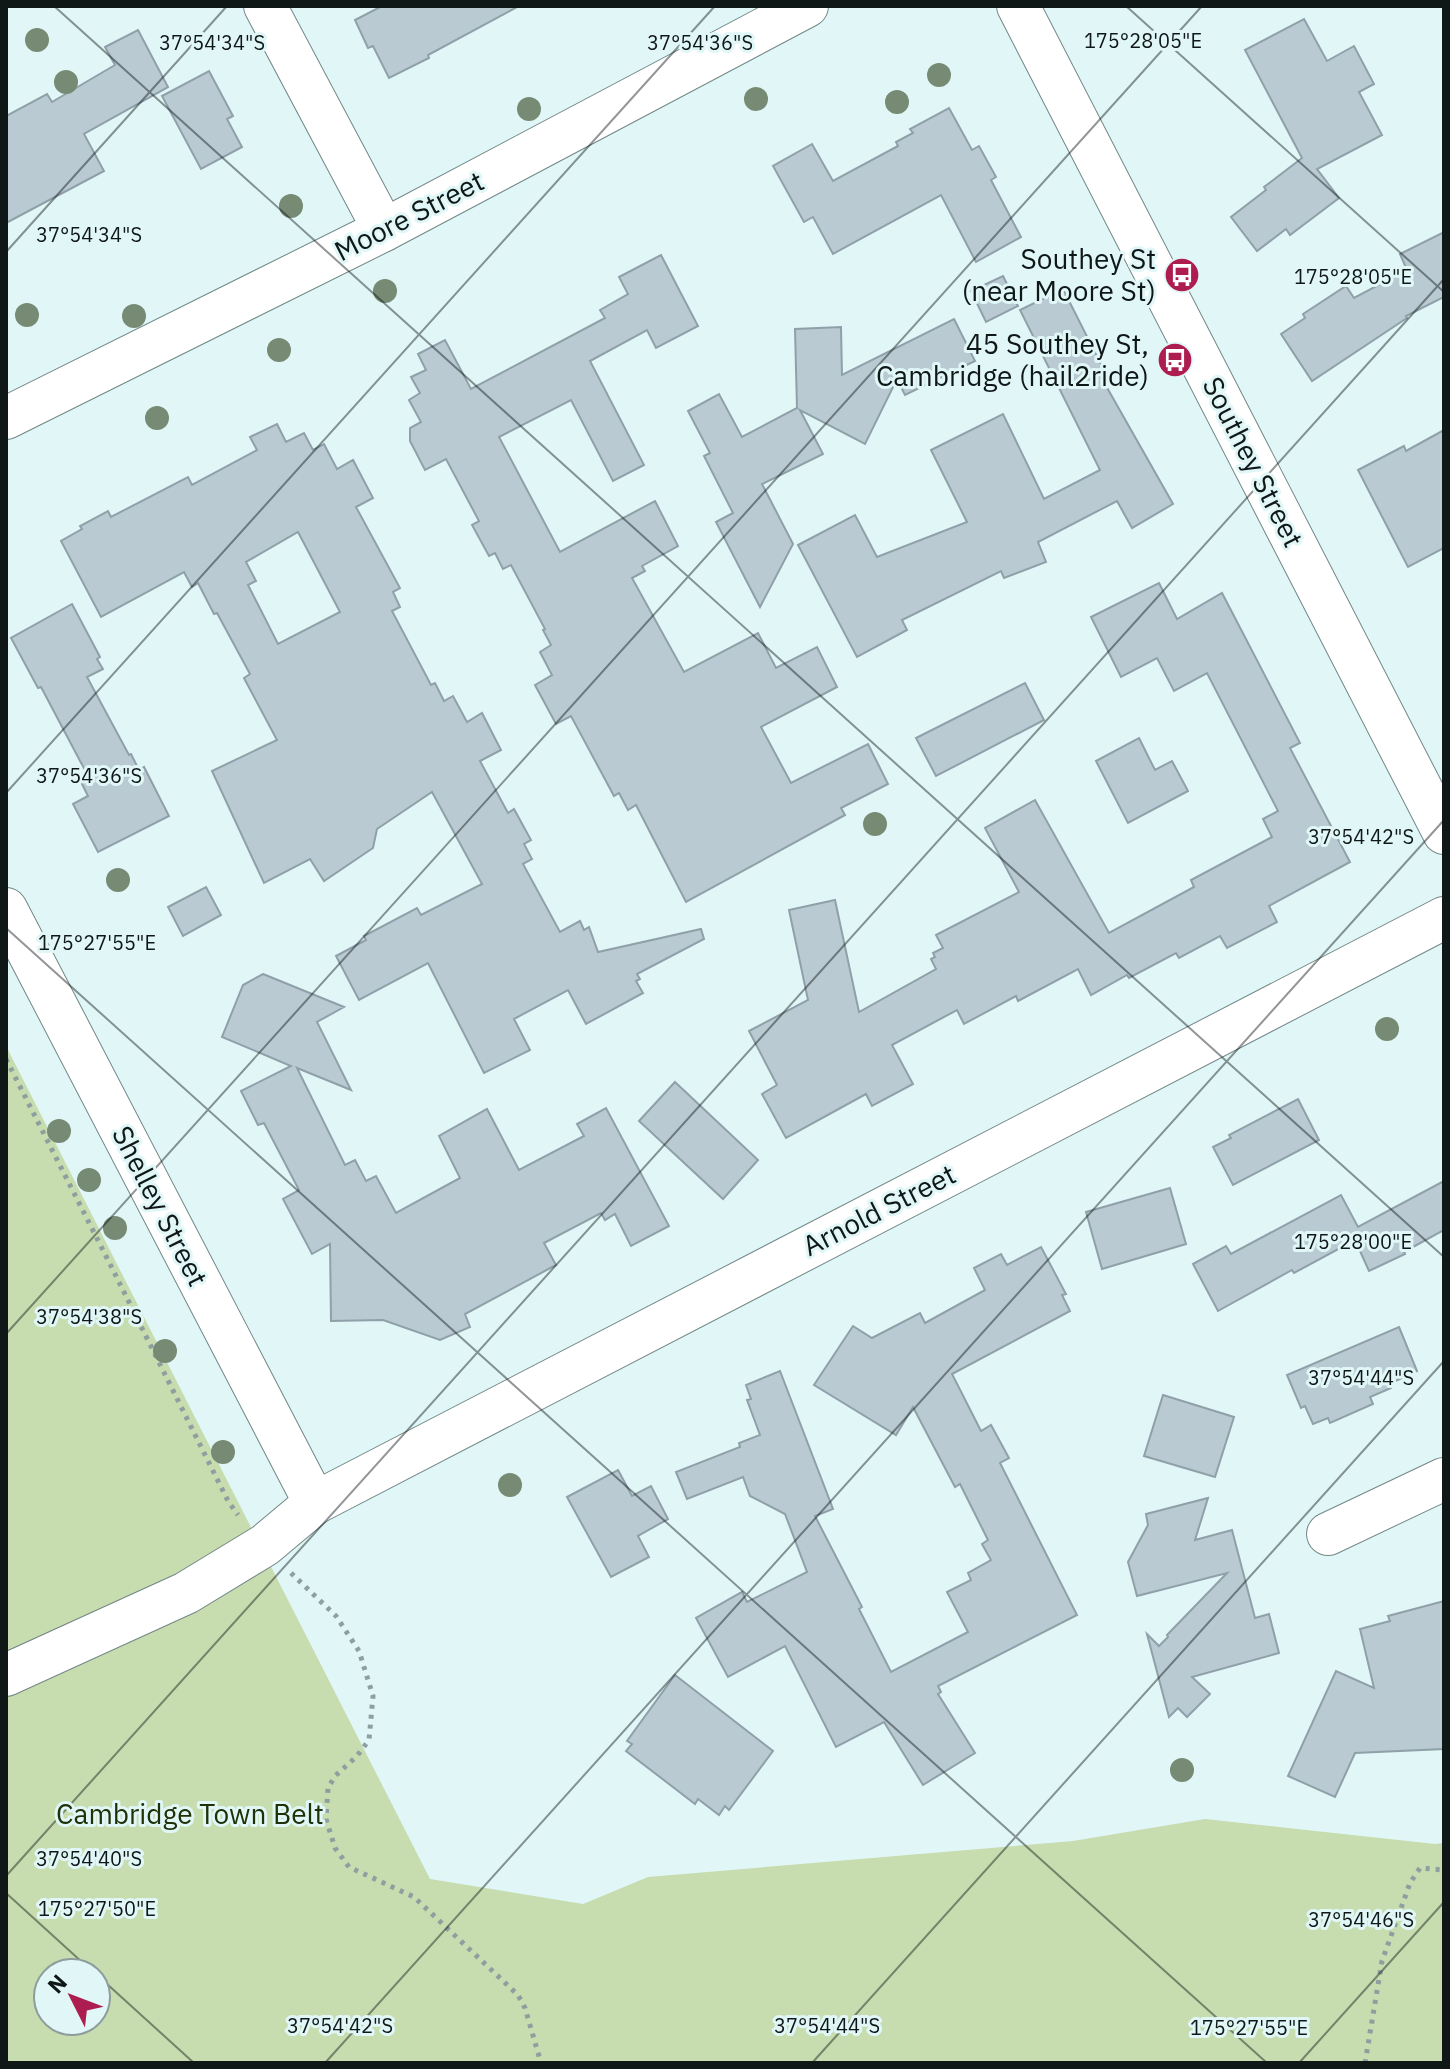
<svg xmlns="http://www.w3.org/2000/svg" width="1450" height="2069" viewBox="0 0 1450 2069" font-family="'IBM Plex Sans',sans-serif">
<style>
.green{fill:#c7dcaf;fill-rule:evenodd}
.building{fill:#b9cad3;stroke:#8fa0a9;stroke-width:2;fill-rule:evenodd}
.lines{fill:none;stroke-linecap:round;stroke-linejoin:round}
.minor-casing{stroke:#738787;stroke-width:44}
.path{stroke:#8e9f9f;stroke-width:5;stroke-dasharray:4 6;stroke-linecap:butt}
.minor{stroke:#fff;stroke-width:42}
.tree{fill:#778a73}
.ticks{fill:none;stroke:#0f1717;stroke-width:2;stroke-opacity:0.45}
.labels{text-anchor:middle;stroke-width:6;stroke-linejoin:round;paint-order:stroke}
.street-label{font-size:28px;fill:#0f1717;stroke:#e1f7f7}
.poi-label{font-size:28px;fill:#0f1717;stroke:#e1f7f7;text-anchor:end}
.park-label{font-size:28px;fill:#203007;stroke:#e1f7f7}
.ticks-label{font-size:20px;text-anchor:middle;fill:#0f1717;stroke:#e1f7f7;stroke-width:6;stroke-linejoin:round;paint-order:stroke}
</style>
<rect width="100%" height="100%" fill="#e1f7f7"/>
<path class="green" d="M6,1046L430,1879L583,1904L648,1877L1073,1841L1205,1819L1435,1844L1444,1843V2063H6ZM48,1973H96V2021H48Z"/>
<g class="building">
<path d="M382,6H519L428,55L429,58L389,78L373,46L368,48L355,20Z"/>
<path d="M1304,19L1327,61L1354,46L1374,84L1359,92L1382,135L1317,169L1339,198L1290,235L1286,229L1257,251L1231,217L1266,190L1264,187L1302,158L1245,50Z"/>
<path d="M138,30L168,87L84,134L104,171L6,223V116L47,94L52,102L115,65L105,47Z"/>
<path d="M209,71L233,116L227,119L242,147L201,169L162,96Z"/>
<path d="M949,108L972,150L979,146L996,177L991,180L1021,237L976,262L941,195L833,254L813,217L804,222L773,166L812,144L833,181L898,146L896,142L913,133L910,129Z"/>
<path d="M1444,232V297L1406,316L1407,318L1312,381L1281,334L1305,318L1303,314L1346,286L1354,298L1407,270L1400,254Z"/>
<path d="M661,255L698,326L656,348L647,330L590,361L644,465L613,481L571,400L499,437L560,552L655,501L678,546L642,566L645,571L632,578L684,672L758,633L776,668L817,647L837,687L761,727L791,783L868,744L888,784L841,808L845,815L686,902L636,805L628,810L619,793L614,796L571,716L556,724L535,685L552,675L540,652L551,645L543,630L545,629L511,565L503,569L495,553L489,556L472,525L479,521L446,459L425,470L410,441V428L421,422L409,400L420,393L411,377L426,370L418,354L445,340L471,389L605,318L600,310L628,294L619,277Z"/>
<path d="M1003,276L1018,306L986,322L971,291Z"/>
<path d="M1063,289L1106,374L1101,377L1173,504L1132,528L1117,501L1038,542L1046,562L1004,578L1001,571L902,620L907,630L857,657L798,545L855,515L877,557L967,522L931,450L1003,414L1044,499L1100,470L1020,310Z"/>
<path d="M954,319L975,361L905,395L897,379L865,444L800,410L823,454L762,484L793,544L760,607L716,522L733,513L704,456L710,453L688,411L719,394L742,437L797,408L795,329L841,327L842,375Z"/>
<path d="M277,424L286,442L304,433L313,450L324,444L337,469L353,460L373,498L356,507L400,588L393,592L400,607L392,611L431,685L435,683L444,701L453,696L467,722L482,713L501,750L480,761L508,813L514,809L531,840L524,844L532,859L523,864L560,932L580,921L584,930L589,927L598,952L701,929L704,939L637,974L640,979L636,981L643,993L586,1024L568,990L514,1019L530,1050L484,1073L428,963L359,1000L336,956L366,940L364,936L417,908L421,915L482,884L432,792L377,829L373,848L324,881L310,859L264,883L212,771L277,740L244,678L250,674L217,613L214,614L198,583L192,587L184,572L101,617L61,541L82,529L80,526L108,511L111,517L188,477L192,485L257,450L250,437ZM298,532L340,612L278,644L248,585L256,581L246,562Z"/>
<path d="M1444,430V548L1408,567L1358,470L1404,446L1406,451Z"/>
<path d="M1159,583L1177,619L1222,593L1300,743L1290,748L1350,862L1269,906L1277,922L1227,948L1220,936L1179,958L1176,953L1129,978L1127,975L1091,995L1078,969L1018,1001L1016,996L964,1024L957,1010L892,1045L913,1084L872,1106L866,1094L786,1138L762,1094L777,1085L749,1031L808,1000L789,910L835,900L859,1012L936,969L931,959L935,957L933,953L943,948L936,935L1019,892L985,828L1035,800L1109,933L1194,887L1191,880L1272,837L1263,819L1278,811L1207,673L1174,691L1157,658L1121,677L1091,617Z"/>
<path d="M72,604L100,657L97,659L103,669L87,677L129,755L131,754L139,770L144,767L169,816L98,852L73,804L88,796L80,780L88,776L41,687L38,688L11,638Z"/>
<path d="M1025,683L1044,720L936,776L916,738Z"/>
<path d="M1139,738L1155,770L1172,761L1188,791L1128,823L1096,761Z"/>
<path d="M206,887L221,915L183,936L168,907Z"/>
<path d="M263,974L344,1007L317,1022L351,1090L297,1068L345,1165L355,1160L366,1181L376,1176L396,1213L460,1178L439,1136L487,1109L519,1170L584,1136L577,1124L606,1108L669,1226L631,1246L615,1214L605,1220L601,1213L544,1243L556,1265L465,1314L470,1327L440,1340L383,1320L331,1321L330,1244L312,1254L283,1199L299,1190L264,1123L258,1125L241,1091L291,1066L222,1037L243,985Z"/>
<path d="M675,1082L758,1160L723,1199L639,1121Z"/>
<path d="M1298,1099L1319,1140L1233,1185L1213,1147L1231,1138L1229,1135Z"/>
<path d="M1444,1181V1230L1404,1252L1405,1254L1369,1271L1355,1240L1294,1273L1292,1270L1218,1311L1193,1264L1226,1246L1231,1254L1341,1195L1358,1227Z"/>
<path d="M1170,1188L1186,1244L1102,1269L1086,1212Z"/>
<path d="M1041,1247L1066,1294L1062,1295L1070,1311L952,1374L981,1431L991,1425L1009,1458L1000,1463L1077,1615L938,1686L941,1692L938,1694L975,1753L923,1785L884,1722L836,1747L785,1646L728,1677L696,1618L742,1592L747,1602L807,1572L785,1514L750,1496L743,1477L687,1499L676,1472L740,1447L739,1443L760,1435L747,1400L751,1399L746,1385L780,1371L833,1509L815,1516L862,1607L859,1609L891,1672L968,1632L947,1592L971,1580L968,1573L991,1560L982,1544L988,1540L960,1484L955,1487L913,1407L896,1435L814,1385L853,1326L872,1338L920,1313L925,1323L985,1290L974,1268L1001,1254L1007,1265Z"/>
<path d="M1399,1327L1417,1371L1389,1384L1391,1388L1370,1397L1373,1404L1330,1423L1328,1418L1313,1424L1305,1406L1301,1408L1287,1375Z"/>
<path d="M1163,1395L1234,1417L1215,1477L1144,1456Z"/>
<path d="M618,1470L632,1496L651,1486L668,1519L638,1536L649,1557L611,1577L567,1497Z"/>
<path d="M1208,1498L1195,1540L1232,1530L1255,1618L1269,1614L1279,1653L1192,1677L1210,1694L1187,1717L1178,1708L1169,1717L1147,1634L1159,1646L1168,1637L1167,1635L1227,1573L1137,1596L1128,1562L1148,1525L1146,1514Z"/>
<path d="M1444,1601V1749L1355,1753L1335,1797L1288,1776L1336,1671L1374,1688L1360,1629L1390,1621L1388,1616Z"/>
<path d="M675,1675L773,1751L729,1810L725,1806L719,1815L698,1799L695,1804L626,1751L632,1744L627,1741Z"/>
</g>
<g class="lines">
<defs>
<g id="minor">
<path d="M265,6L384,230"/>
<path d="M1018,6L1444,833"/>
<path d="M6,418L384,230L807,6"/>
<path d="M6,909L315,1503"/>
<path d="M1328,1534L1444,1479"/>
<path d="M6,1675L186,1593L265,1545L315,1503L1444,918"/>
</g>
</defs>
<use href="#minor" class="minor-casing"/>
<g class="path">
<path d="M6,1059L112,1268L228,1501L238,1515"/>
<path d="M291,1573L336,1616L359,1651L373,1696L369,1740L357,1756L335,1776L328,1788L326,1819L335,1848L349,1867L414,1897L518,1995L525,2008L541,2063"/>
<path d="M1365,2063L1382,1961L1410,1883L1420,1868L1444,1870"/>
</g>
<use href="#minor" class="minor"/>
</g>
<g class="tree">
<circle cx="37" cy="40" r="12"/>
<circle cx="939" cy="75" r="12"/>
<circle cx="66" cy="82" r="12"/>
<circle cx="756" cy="99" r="12"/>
<circle cx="897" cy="102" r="12"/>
<circle cx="529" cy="109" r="12"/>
<circle cx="291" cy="206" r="12"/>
<circle cx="385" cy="291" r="12"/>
<circle cx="27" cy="315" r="12"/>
<circle cx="134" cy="316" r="12"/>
<circle cx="279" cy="350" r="12"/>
<circle cx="157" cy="418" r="12"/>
<circle cx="875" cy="824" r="12"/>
<circle cx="118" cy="880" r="12"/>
<circle cx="1387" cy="1029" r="12"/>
<circle cx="59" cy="1131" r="12"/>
<circle cx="89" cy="1180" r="12"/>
<circle cx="115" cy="1228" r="12"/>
<circle cx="165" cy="1351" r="12"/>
<circle cx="223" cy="1452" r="12"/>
<circle cx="510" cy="1485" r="12"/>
<circle cx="1182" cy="1770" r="12"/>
</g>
<path class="ticks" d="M54,6L1444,1257M1126,6L1444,292M6,252L227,6M6,793L715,6M6,928L1267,2063M6,1334L1202,6M6,1876L1444,279M6,1893L94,1973M96,1974L194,2063M325,2063L1444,820M812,2063L1444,1361M1299,2063L1444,1902"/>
<defs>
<symbol id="bus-disc" viewBox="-11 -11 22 22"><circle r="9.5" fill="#ae1d4f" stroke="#e1f7f7"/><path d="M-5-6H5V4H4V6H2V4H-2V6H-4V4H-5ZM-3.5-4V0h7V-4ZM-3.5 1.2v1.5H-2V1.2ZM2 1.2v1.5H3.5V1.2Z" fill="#fff"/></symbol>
</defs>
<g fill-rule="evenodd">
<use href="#bus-disc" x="1162" y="255" width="40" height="40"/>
<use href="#bus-disc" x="1155" y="340" width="40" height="40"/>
</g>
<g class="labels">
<g class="street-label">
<text transform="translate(409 216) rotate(-27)" y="10">Moore Street</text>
<text transform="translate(1253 462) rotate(63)" y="10">Southey Street</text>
<text transform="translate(160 1206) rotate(63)" y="10">Shelley Street</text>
<text transform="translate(879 1210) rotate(-27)" y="10">Arnold Street</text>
</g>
<g class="poi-label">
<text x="1156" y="269">Southey St<tspan x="1156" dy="32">(near Moore St)</tspan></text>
<text x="1149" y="354">45 Southey St,<tspan x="1149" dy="32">Cambridge (hail2ride)</tspan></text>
</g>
<g class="park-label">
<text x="190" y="1824">Cambridge Town Belt</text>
</g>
</g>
<g class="ticks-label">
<text x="1143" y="48">175°28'05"E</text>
<text x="212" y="50">37°54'34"S</text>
<text x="700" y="50">37°54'36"S</text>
<text x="89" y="242">37°54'34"S</text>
<text x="1353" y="284">175°28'05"E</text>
<text x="89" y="783">37°54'36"S</text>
<text x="1361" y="844">37°54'42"S</text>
<text x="97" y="950">175°27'55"E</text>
<text x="1353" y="1249">175°28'00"E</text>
<text x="89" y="1324">37°54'38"S</text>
<text x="1361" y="1385">37°54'44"S</text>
<text x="89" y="1866">37°54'40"S</text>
<text x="97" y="1916">175°27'50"E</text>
<text x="1361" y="1927">37°54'46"S</text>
<text x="340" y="2033">37°54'42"S</text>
<text x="827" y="2033">37°54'44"S</text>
<text x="1249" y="2035">175°27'55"E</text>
</g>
<rect width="1450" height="2069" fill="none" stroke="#0f1717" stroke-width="16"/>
<g transform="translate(72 1997) rotate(312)"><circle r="38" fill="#e1f7f7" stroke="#8d9d9d" stroke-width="2"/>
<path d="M0-6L14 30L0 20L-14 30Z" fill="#ae1d4f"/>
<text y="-12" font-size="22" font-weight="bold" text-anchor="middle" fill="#0f1717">N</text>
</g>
</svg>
